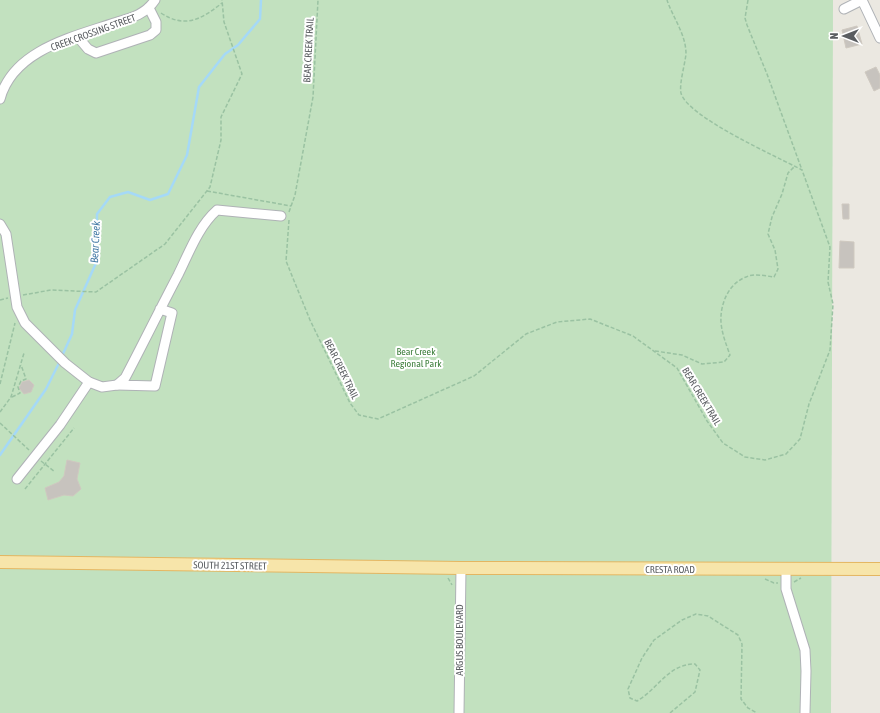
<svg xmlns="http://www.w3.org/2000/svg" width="880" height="713" viewBox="0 0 880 713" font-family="'Asap Condensed',sans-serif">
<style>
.green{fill:#c2e1bf}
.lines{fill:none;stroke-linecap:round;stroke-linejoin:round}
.stream{stroke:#a5d9f7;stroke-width:2.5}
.building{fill:#c7c3be;stroke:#cfc9c0}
.minor-casing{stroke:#afb2b6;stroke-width:11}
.major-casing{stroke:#e4b661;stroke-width:14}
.path{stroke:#9ac2a2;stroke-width:1.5;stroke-dasharray:4 2;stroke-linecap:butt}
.minor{stroke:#fff;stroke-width:9}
.major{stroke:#f7e5aa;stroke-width:12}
.labels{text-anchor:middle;stroke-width:4;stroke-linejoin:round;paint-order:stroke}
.street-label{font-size:10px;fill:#5a5d61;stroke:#fff}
.park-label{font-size:10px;fill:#3d7e3b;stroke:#fff}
.water-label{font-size:11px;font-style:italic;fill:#457ba6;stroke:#fff}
</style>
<rect width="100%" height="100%" fill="#ebe8e1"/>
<path class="green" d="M0,0H833L831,713H0Z"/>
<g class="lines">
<g class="stream">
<path d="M62,356L72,334L75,310L96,263L97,214L110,197L128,192L150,200L168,194L187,155L199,87L225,54L238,45L260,19L261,0"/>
<path d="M0,455L46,389L60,361"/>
</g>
</g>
<g class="building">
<path d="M857,26L862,44L846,48L842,30Z"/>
<path d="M876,67L880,75V88L874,91L865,72Z"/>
<path d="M842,204H849V219H843Z"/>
<path d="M840,241L854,242V268H839Z"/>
<path d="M29,380L34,385L31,392L24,394L19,388L22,382Z"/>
<path d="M67,460L80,463L77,479L81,489L73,496L64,495L48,500L45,488L59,482L64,476Z"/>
</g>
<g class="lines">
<defs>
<g id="minor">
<path d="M862,0L880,38"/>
<path d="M844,9L862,0"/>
<path d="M77,36L88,49L96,53L150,35L156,30V22L149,8"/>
<path d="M0,99C13,50 73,37 114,23C131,18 145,15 155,0"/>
<path d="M0,224L6,234L17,307L25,323L65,363L89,382L102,387L117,385"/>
<path d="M160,309L172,313L155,386L117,385L125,378C143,344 160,309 178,275C189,253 198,227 217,210L281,216"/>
<path d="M17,479L60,425L89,382"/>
<path d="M786,569V589L805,650L806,671L805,713"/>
<path d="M459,713L461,568"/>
</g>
<path id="major" d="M0,562L461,568L880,569"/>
</defs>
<use href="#minor" class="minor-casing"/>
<use href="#major" class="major-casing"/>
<g class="path">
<path d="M748,0L745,18L747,25L767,74L802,170"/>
<path d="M161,13C185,29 202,19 222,3"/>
<path d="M207,191L291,206"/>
<path d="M289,212L295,195L313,97L318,0"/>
<path d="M289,220L286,261L310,320L350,403L359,415L378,419L474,376L526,334L557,322L590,319L633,336L677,368L707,421L723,443L745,457L765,460L786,454L800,439L809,404L830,350L833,304L828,282L830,247L802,170C778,157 687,117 681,93C679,84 685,64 686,54C686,34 673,18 667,0"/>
<path d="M23,295L51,290L96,292L165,244L210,187L221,140V117L242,74L224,22L222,0"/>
<path d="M0,300L8,298"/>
<path d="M655,351L682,355L702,364L724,362L730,355C726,344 720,329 721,316C722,300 730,283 746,277C754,273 766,276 774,277L778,269L775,250L768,234L772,217L782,194L788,173L795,166"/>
<path d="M0,384L15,323"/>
<path d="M12,397L20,393L18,387L21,381L26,379L21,365"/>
<path d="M0,412L11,397L24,353"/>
<path d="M0,423L29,450"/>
<path d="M41,461L55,472"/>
<path d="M25,489L74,428"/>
<path d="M448,578L452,585"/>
<path d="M765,579L774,583H778"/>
<path d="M794,582L801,578"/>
<path d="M670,713L695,692L700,670L695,664C668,664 658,689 637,701L630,698L628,689L642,658L654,640L682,620L696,614L708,616L738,635L742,644L741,699L748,708L757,713"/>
</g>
<use href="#minor" class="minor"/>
<use href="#major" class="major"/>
</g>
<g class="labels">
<g class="street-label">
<text transform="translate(93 32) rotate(-20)" y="4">CREEK CROSSING STREET</text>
<text transform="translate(308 50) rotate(-87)" y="4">BEAR CREEK TRAIL</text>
<text transform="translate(342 369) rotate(64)" y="4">BEAR CREEK TRAIL</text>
<text transform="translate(702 396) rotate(59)" y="4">BEAR CREEK TRAIL</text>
<text transform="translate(230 565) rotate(1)" y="4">SOUTH 21ST STREET</text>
<text x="670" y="573">CRESTA ROAD</text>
<text transform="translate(459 640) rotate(-90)" y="4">ARGUS BOULEVARD</text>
</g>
<g class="park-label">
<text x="416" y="355">Bear Creek<tspan x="416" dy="12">Regional Park</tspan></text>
</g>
<g class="water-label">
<text transform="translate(95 242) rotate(-87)" y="4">Bear Creek</text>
</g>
</g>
<g transform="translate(844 36) rotate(270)" stroke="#ffffff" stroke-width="3" paint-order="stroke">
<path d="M0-3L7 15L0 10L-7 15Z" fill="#5a5d61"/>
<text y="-6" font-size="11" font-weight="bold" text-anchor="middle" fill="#5a5d61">N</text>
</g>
</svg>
